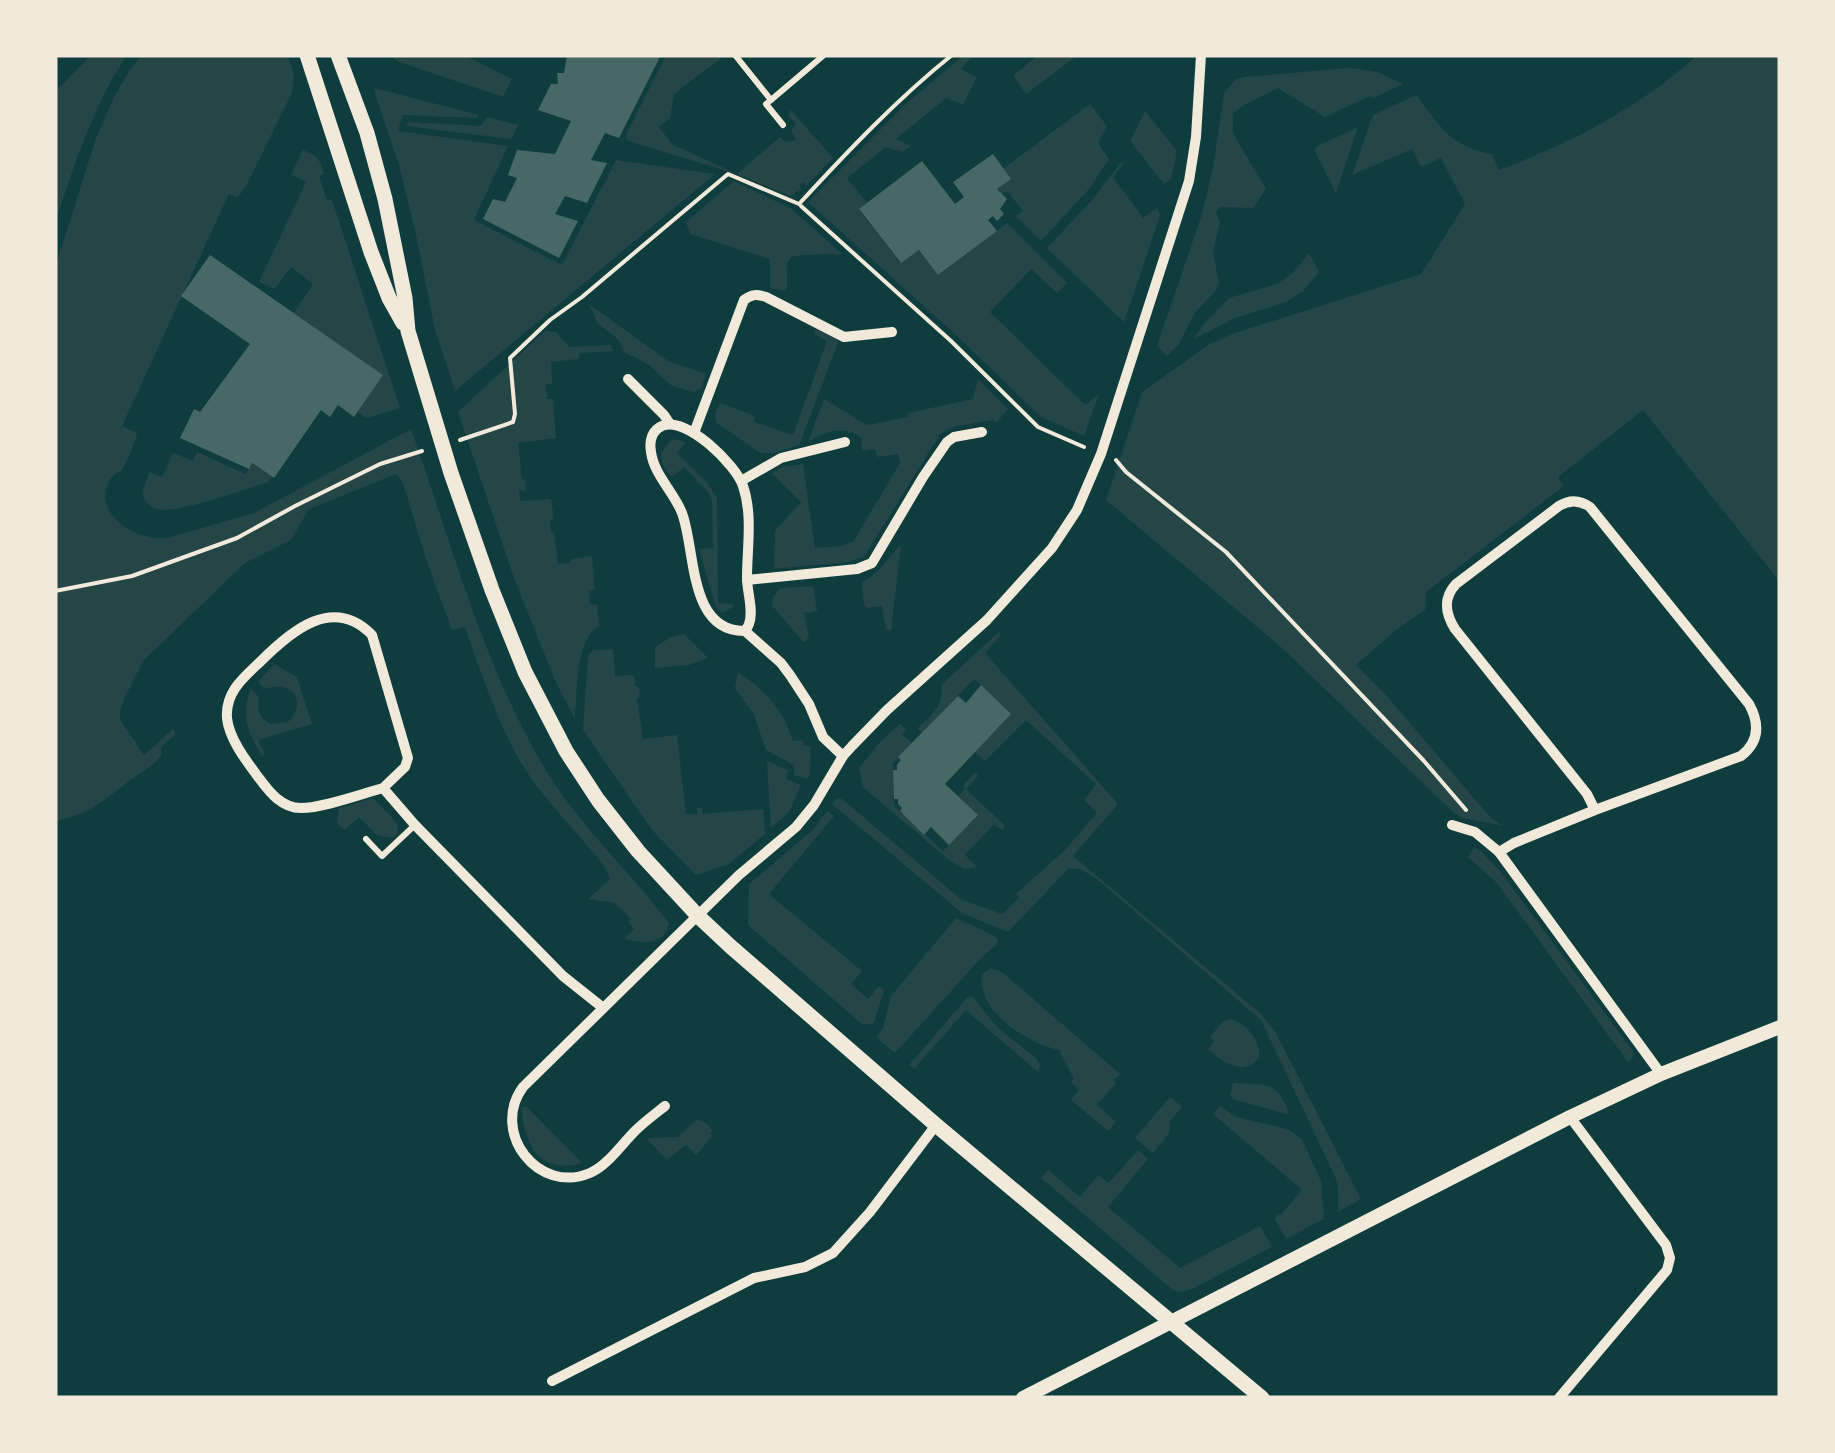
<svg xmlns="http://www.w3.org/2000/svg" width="1835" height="1453" viewBox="0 0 1835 1453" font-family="'Fira Sans',sans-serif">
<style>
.green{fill:#244646}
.building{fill:#486865}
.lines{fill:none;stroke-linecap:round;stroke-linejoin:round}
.path{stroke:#f1e9da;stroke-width:4}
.service{stroke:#f1e9da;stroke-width:6}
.minor{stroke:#f1e9da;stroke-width:10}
.tertiary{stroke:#f1e9da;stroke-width:14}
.secondary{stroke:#f1e9da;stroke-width:15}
</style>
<rect width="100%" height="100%" fill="#0f3d3e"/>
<g class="green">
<path d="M91,55H127C93,106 74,166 55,223V92Z"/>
<path d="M142,55H287C294,73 296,76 291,95L246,186L238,197L229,194L122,426L135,432L137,437C133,446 129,457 124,466C117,477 121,467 112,477C98,495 107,513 122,525C135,535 151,539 167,538L254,513L411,429C453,546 483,668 549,775C583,829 630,872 669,923C664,947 643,943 624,939L634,929L628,922L631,919L615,903L588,899L610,879C604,862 590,849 579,836C560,814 540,793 525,769C498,726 482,675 465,627L452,630L427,562L403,483L396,474L309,509L291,540L245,563L143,661L124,699L120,712V720L144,755L173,729L176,733L161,748V756C152,767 140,773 128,782C101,802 90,814 55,821V268L96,138L114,97L129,71Z"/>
<path d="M390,55H464L512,79L503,97L399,62Z"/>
<path d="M666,55H725L674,94L670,118L659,127L672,144L737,174L780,137L786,142L796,140L791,130L796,124L788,115L791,110L833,158L806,186L804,182L800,184L801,190L790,196L737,174L628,141L626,135Z"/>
<path d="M964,55H974L960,69L977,77L963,105L946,98L896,139L911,146L902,152L886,147L847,178L867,203L859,210L900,263L919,250L939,275L1007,223L1067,283L1057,293L1031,269L990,312L1085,405L1099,394L1084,436L1041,417L956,335L808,202L908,102Z"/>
<path d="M1039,55H1078L1026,94L1013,75Z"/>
<path d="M1697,55H1780V582L1643,410L1558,477L1564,486L1426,592L1425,610L1397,629L1356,665L1385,694L1490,817L1503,826L1463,818L1454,813L1282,648L1106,500L1142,392L1208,345L1232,334L1421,274L1465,204L1441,158L1421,167L1412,149L1352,175L1373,115L1416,95C1442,128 1449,146 1492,154L1499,170C1571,143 1641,107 1697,55Z"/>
<path d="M1350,68L1377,72L1403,84L1373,98L1370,96L1325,117L1278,88L1241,107L1233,114V133L1266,189L1253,208L1220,207L1216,213L1220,221L1213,252L1219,283L1216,290L1195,313L1179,344L1167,356L1157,346L1201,217L1213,168L1224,93L1236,79L1245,77Z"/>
<path d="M374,88L479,115L476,118L403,115L398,131L508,146L474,220L562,265L616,160L715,174L455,391L435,330L416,235L399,165L375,94Z"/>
<path d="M1090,104L1107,126L1098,143L1109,159L1089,189L1041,241L1016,216L1023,211L1007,191L1001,194L997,189L1010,179L1003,169Z"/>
<path d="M1145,111L1177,151L1171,180L1164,184L1130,141Z"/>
<path d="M487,117L518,125L511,139L407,126L408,122L481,126Z"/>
<path d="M1358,127L1336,193L1315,151L1316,147Z"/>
<path d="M303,150C316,155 321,160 324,174L319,176L327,200H332L400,408L366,418L358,412L382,375L294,313L313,284L291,267L274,289L259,282L306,182L291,175Z"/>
<path d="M1121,162L1124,163L1113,177L1143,218L1157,208L1160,215L1124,322L1047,248L1092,200Z"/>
<path d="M734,181L792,209L842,254L803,255L791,257C782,268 791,281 785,291L770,288V259L690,234L686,222Z"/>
<path d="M1309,253L1319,272L1303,291L1286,302L1235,318L1194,339L1203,325L1229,298L1277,284L1294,272Z"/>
<path d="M589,304L668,361L706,374L701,389L694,392L672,386L648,364L624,352L618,339L597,323Z"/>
<path d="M817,329L837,339L838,343L799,445L774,453H760L716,422L715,414L720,403L755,416L754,422L793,435L827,341L815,335L814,331Z"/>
<path d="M545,331L556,332L569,347L610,345L614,351L579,353V359L551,362L552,384H546L547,399H553L556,438L518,443L522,479L525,480L526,490L519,491L520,501L551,499L554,519L550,520L551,532L554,533L558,564L570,563L571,559L592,556L595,590L589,591L590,604L597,605L599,626C575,639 577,694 575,719L557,685L514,578L458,412Z"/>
<path d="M978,379L1008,409L996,423L994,420L957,426L940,434L864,557L847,562L774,569L775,531L801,502L772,474L781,467L803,464L815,548L840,546L853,542L900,463L898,454L877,457L875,449L862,451L861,437C844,425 825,431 808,442L824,399L867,425L908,417V413L973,399Z"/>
<path d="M673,439L686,442L677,453L708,484L717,498L718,603L733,604V607L722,613L716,608L699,549L713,548L712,500L709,493L684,467L672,477C659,464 657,452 673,439Z"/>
<path d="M197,452L246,474L252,463L272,477L269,482C247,488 175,515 157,509C147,506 144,500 142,491L150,472L162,477L173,453L193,461Z"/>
<path d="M901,544L891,630H886L882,606L867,608L864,605L862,583L878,571Z"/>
<path d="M813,586L817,611L804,613L809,638L803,642L775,609L772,605L773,596L781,588Z"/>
<path d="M999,632L1001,635L985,653L1118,804L1073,856L1261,1014L1275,1031L1361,1199L1338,1212V1187L1336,1179L1261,1020L1097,879L1080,869L1069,868L1008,932L962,913L832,804L836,799H842L962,900L1002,914L1019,898L1016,894L1065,850L1097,813L1084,800L1096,784L1026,720L985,761L975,752L1011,714L974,679L922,733L917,729C931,715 945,706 941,685Z"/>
<path d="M684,634L708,658L689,665L655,668V647L671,637Z"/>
<path d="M613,649L615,676L634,675L635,686L639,687L640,697L637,698L643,739L677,735L686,814H697V808H702L703,814L763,809L765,834L729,864L696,875L652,830L583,730L588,656L593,650Z"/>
<path d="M274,664L297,677L312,724L258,740L265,754L262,757C249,732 239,717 251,689L259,697C256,709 260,719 271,724L288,722C308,702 292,679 266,689L258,682Z"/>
<path d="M738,672C765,690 783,709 793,741L803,740L804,746H811L810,774L807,779L794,775V765L766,750L753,713L735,688Z"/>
<path d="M900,724L906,729L902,734L912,743L893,763L894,806L943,851L978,815L958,796L964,790V784L975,772L978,776L966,789L1005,826L1002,830L994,824L965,855L977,867L965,869L949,860L863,787L859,768L880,742Z"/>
<path d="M767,761L788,770L786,779L801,785L789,812L771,828Z"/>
<path d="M373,798L397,823L398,833L393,838L377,835L359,817L344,830L337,823L339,808Z"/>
<path d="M827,811L834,816L769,894L862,971L851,984L868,999L879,986L884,990L874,1023L863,1025L748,925L749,884L813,830Z"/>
<path d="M1474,847L1483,853L1500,871L1632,1050L1634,1056L1628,1062L1497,883L1468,857Z"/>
<path d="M956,918L995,936L998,940L997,944L981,958L895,1053L876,1037L883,1028L891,996Z"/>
<path d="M991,968L1002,972L1120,1074L1114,1080L1116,1083L1097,1105L1116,1122L1108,1131L1071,1100L1079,1090L1071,1082L1074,1079L1059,1050C1028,1044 976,1011 982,974Z"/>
<path d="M972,996L998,1028L1037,1059L1040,1065L1039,1073L966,1010L914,1069L909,1065L967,998Z"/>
<path d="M1231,1019C1247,1024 1261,1041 1259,1058C1242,1077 1223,1062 1208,1049L1214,1041L1210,1037L1223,1021Z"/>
<path d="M1233,1083C1266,1085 1276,1080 1289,1113L1286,1114L1236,1100L1230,1096Z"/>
<path d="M1170,1097L1182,1107L1170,1121V1132L1153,1153L1135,1138Z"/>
<path d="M1220,1106L1236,1117L1287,1129L1302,1139L1321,1181L1324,1219L1286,1239L1275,1219L1278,1214L1281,1215L1302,1190L1213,1114Z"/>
<path d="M522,1107H527L582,1163C571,1167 553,1167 542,1159C529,1150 521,1122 522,1107Z"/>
<path d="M696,1120L703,1121L713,1130L710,1133L712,1136L696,1155L686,1145L667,1160L646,1138L678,1137Z"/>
<path d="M1138,1150L1148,1159L1108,1207L1180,1268L1260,1226L1272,1247L1192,1289L1182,1292L1173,1290L1041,1178L1048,1170L1080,1197L1098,1175L1109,1183Z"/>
</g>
<g class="building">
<path d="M567,55H661L619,138L605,133L591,160L607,163L587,203L565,196L555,214L578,221L559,258L483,219L493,199L505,202L517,178L508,175L517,150L555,154L571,121L538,110L551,84H558L557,73H564Z"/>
<path d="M993,154L1011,179L997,189L1007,199L1000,209L1004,214L997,221L993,216L988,220L997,231L938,275L919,250L901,263L859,209L922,161L955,204L964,197L953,182Z"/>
<path d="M210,255L383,375L354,417L338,405L330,417L321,410L274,478L252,463L249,469L180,438L194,409L200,412L250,344L181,296Z"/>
<path d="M981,685L1011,714L945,784L978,815L949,845L931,827L924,835L900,811L902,808L898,804V799H894L893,770H897V765L901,760L898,757L958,696L966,703Z"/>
</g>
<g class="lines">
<g class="path">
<path d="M801,206L951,341L1038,427L1084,447"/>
<path d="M460,440L513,422L515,414L510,358L550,320L582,297L728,174L799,204C847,152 897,99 952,55"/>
<path d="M1116,460L1126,472L1226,552L1424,761L1466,810"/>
<path d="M55,591L132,576L237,538L295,506L380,464L422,451"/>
</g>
<g class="service">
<path d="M735,55L771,100L824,55"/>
<path d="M771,100L766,104L783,125"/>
<path d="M366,839L382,856L415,825"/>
</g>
<g class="minor">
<path d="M628,379L664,415L670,424"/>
<path d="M694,433L744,300C752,294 757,294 766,297L844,337L892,332"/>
<path d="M741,481L781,458L845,442"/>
<path d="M747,580L857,569L872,563L923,477L947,442L954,437L982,432"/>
<path d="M745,631C747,628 748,627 749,624C754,611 747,592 747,578C747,548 753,515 743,486C736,465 686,415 662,426C652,430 649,441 651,452C654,475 674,492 682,513C696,550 688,632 745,631L781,663L790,675L809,704L823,737L843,756"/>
<path d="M383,788L405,767L408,758L372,635C333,595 291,631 261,661C244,677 225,692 227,718C229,739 247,762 259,778C270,793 282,808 301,808C323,808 361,794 383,788L415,825L563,976L602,1007"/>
<path d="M1452,825L1475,832L1499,852L1661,1074"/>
<path d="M1499,852L1514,843L1595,810L1741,756C1759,742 1760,724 1749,704L1590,507C1580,500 1570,499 1559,506L1456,584C1443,598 1445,613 1455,629L1587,794L1595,810"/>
<path d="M665,1106C655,1114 644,1122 635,1131C622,1144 607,1166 590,1173C538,1195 490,1132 523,1087L739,875L796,827L814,805L843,756L852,746L887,710L987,620L1052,548L1077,510L1101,454L1189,181L1196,137L1201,55"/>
<path d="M552,1381L754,1278L805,1267L833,1253L870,1212L936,1125"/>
<path d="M1559,1398L1667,1270L1670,1258L1666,1245L1570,1117"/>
</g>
<path class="tertiary" d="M1023,1398L1570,1117L1661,1074L1780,1027"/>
<g class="secondary">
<path d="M307,55L371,252L389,298L403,323"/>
<path d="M338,55L367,133L385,199L405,298L408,331L451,473L492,590L525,672L566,751L598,800L638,851L698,916L730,946L936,1125L1262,1398"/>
</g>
</g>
<rect width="1835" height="1453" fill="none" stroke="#f1e9da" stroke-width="115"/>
</svg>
